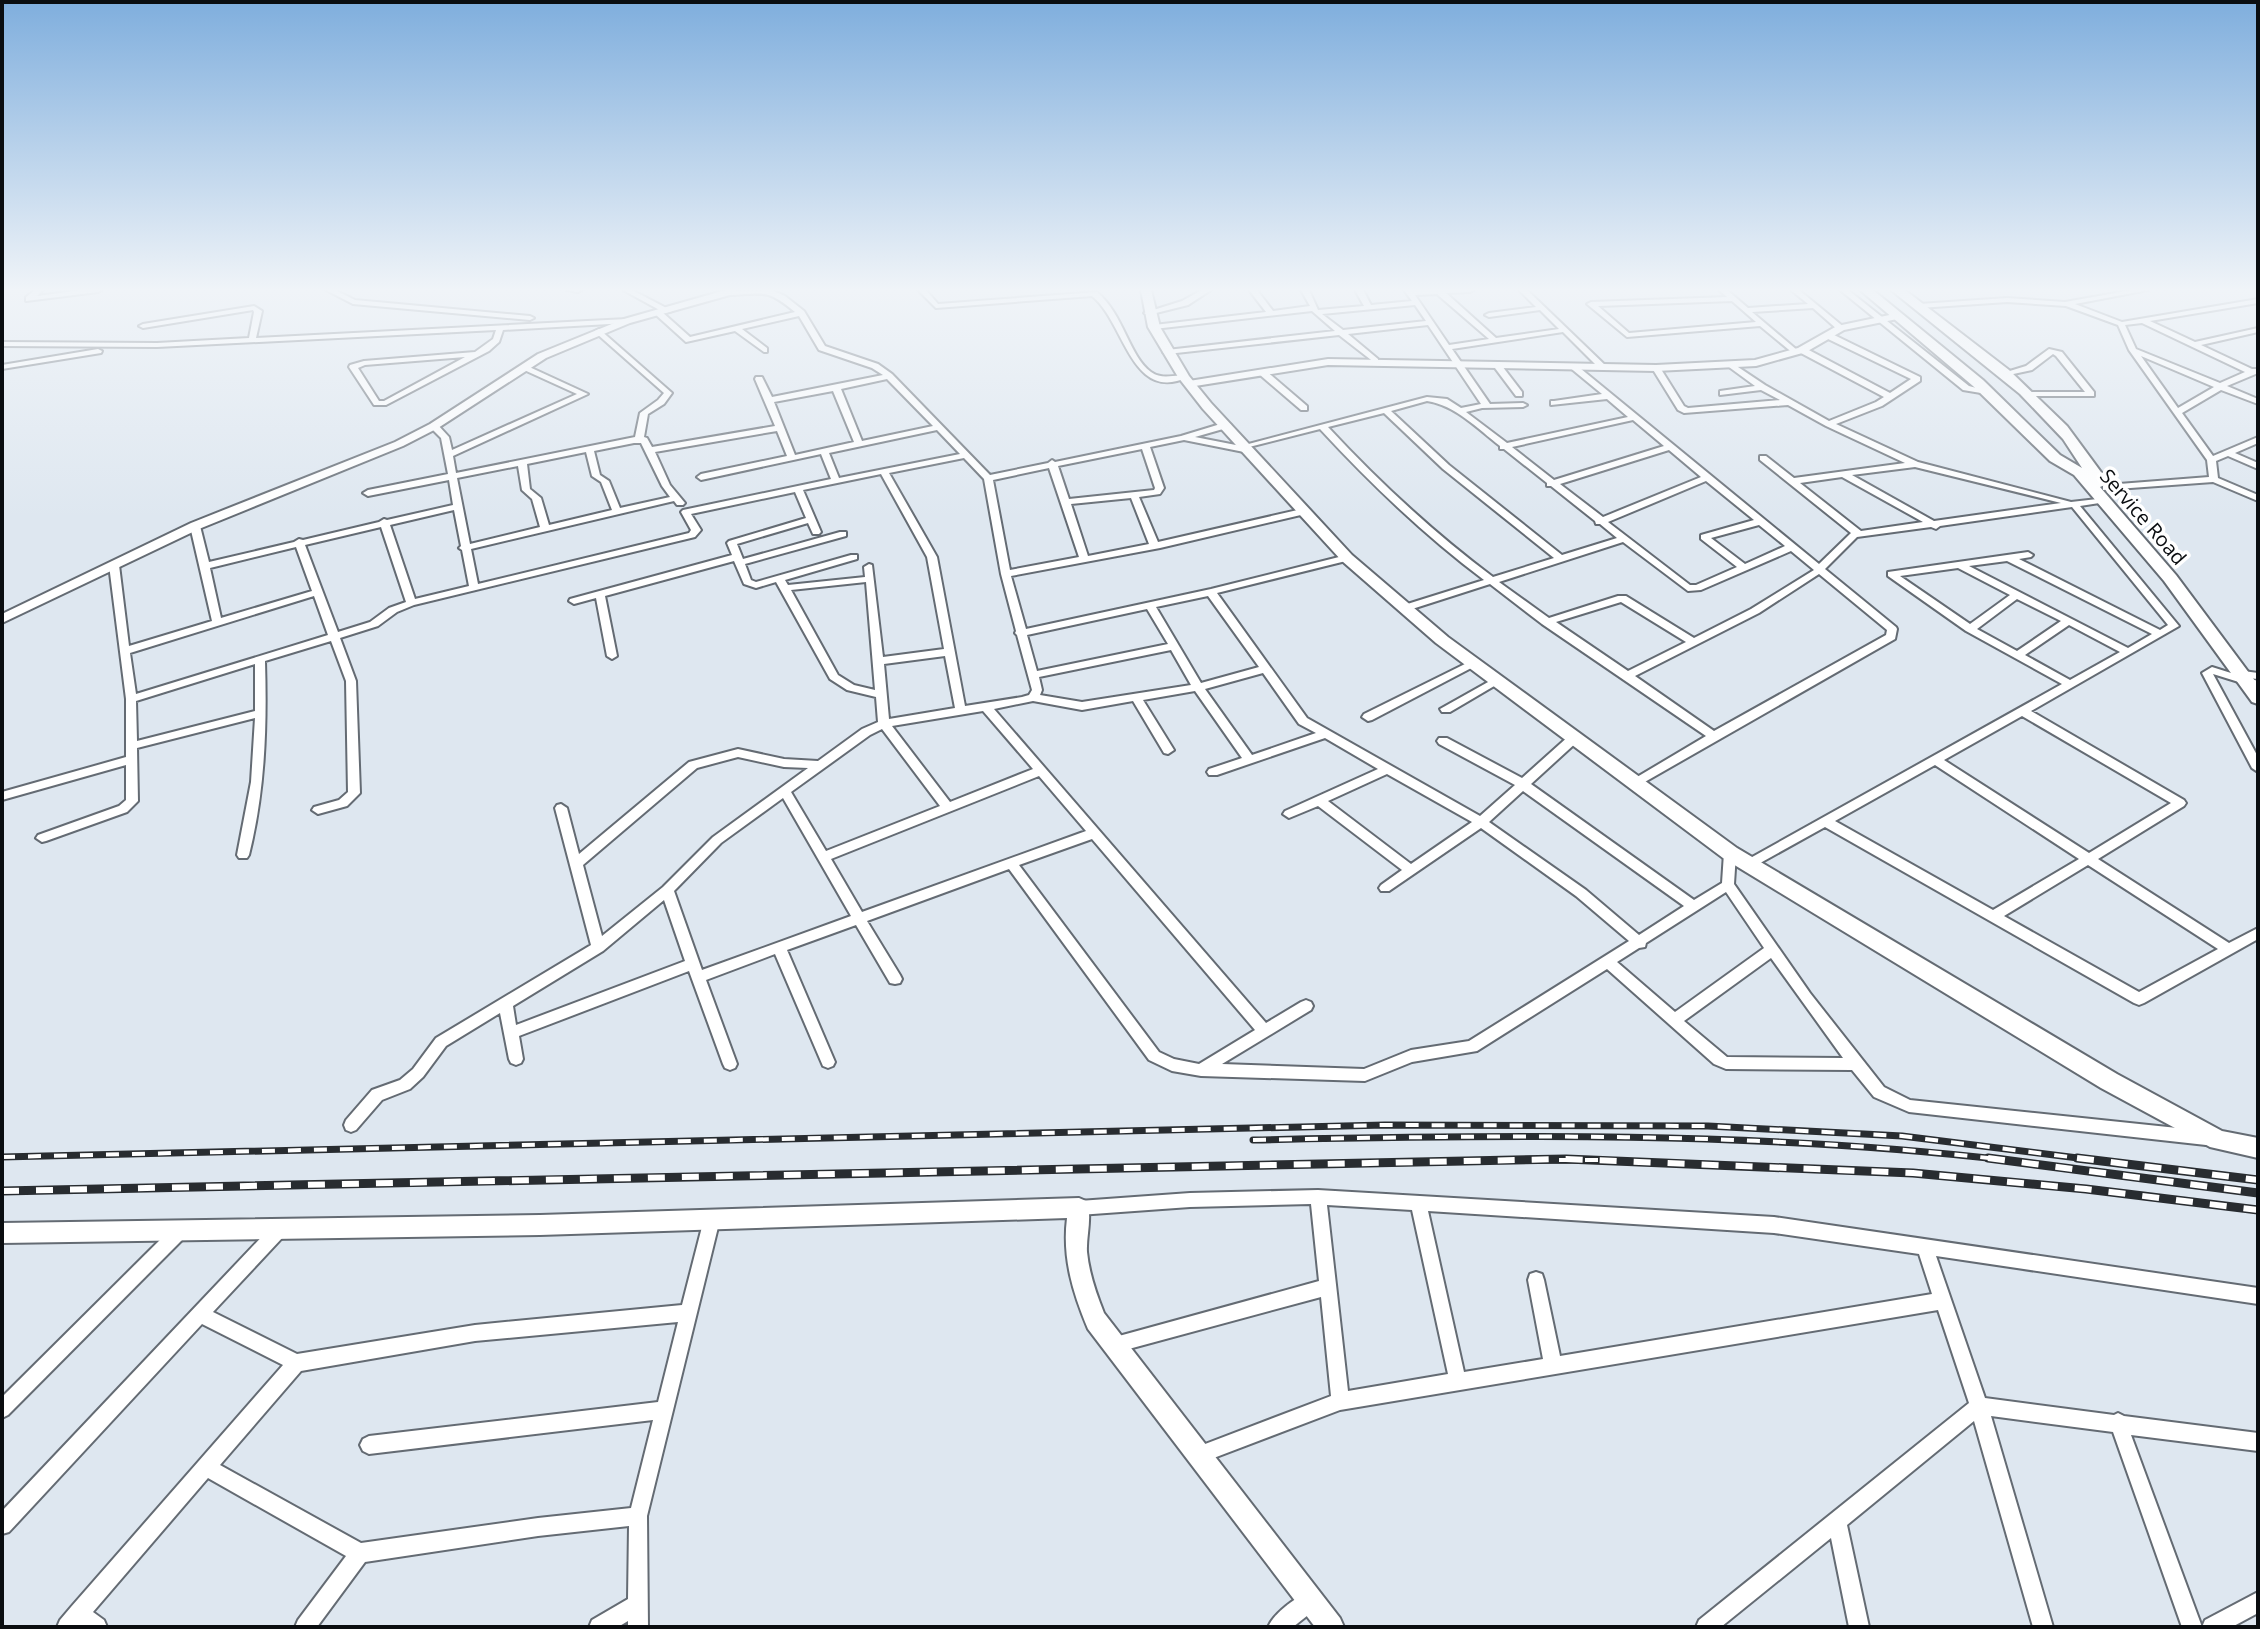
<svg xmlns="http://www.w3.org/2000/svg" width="2260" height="1629" viewBox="0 0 2260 1629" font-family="'Open Sans',sans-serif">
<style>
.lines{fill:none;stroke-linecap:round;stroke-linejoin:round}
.minor-casing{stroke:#646b73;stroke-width:4}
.tertiary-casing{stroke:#646b73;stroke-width:4}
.secondary-casing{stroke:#646b73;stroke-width:4}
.trunk-casing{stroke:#646b73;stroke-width:4}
.minor{fill:#fff;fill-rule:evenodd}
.tertiary{fill:#fff;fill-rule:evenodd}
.secondary{fill:#fff;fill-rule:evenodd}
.trunk{fill:#fff;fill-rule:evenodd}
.rail-far1-casing{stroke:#282c30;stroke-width:7}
.rail-casing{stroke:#282c30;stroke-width:9}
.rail-far1{stroke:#fff;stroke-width:4;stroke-dasharray:13;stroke-linecap:butt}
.rail{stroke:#fff;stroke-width:6;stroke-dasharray:17;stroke-linecap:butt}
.labels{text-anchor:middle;stroke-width:7;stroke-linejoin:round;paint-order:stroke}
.far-street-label{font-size:20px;fill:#0a0d10;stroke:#fff}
</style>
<rect width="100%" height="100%" fill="#dee7f0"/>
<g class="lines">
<defs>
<g id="minor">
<path d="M35,290H43L37,296L82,290H102L98,292L26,301V297Z"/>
<path d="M326,290H335L355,300L530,316L534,318L530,320L353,304Z"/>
<path d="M567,290H582L578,292Z"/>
<path d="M623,290H632L672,311L665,313Z"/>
<path d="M771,290L785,296L804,311L825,346L878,364L892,374L990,475L1048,463L1052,460L1055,462L1181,436L1227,422L1231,425L1230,427L1195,437L1241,446L1427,397L1447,399L1461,408L1481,404L1428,325L1348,334L1378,359V363H1375L1339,335L1167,354L1163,352L1167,350L1335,331L1312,311L1154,329L1150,327L1154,325L1266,312L1249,290H1257L1273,311L1310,306L1301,290H1309L1318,310L1364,306L1355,290H1363L1371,305L1412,301L1404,290H1474L1470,292L1446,293L1496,338L1559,329L1540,310L1489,317L1485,315L1489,313L1536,307L1519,290H1527L1607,367L1600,369L1563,332L1452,349L1490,404L1523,403L1527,405L1523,407L1482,408L1466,412L1507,443L1628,417L1607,399L1551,405V401H1554L1602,394L1568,366L1575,364L1819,564L1851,533L1760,460V456H1766L1794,478L1905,463L1826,426L1788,405L1684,413L1678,410L1652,368L1659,366L1684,406L1688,408L1780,400L1761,390L1720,395V391L1755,386L1729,367V363H1732L1765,385L1829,421L1876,402L1884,397L1799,352V348H1805L1890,393L1911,379L1826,338V334H1832L1920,377V381L1882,406L1836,424L1918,462L2071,502L2106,498V502L2080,506L2179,626L2031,711L2184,800L2186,803L2184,806L2098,859L2229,943L2258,928V939L2144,1003L2139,1005L2134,1003L1825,827L1753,867H1745L1743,864L1745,861L2062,684L1966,631L1888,576V572L2028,552L2033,555L2031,557L2019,559L2160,630L2168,625L2072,507L1940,526L1936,529L1931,527L1857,537L1825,569L1896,627L1897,629L1895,639L1636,787L1630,783L1632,780L1706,736L1542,624L1490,584L1409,610H1401V606L1484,580C1424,535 1371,484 1320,429L1249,447L1253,450L1249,453L1184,440L1150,447L1164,488L1160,494L1139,497L1158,542L1302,509L1307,512L1305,514L1160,548L1011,576L1026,629L1211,589L1347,555L1350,556V560L1217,593L1307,718L1480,816L1515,785L1439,744L1437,741L1439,738H1447L1522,778L1570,735H1578L1580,738L1578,741L1531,784L1694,900L1722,883L1724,853L1726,850H1734L1736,853L1734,884L1810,993L1884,1087L1910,1100L2206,1131L2211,1133L2214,1138L2211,1143L2206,1145L1909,1112L1874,1097L1852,1070L1726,1069L1714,1064L1607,969L1477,1051L1412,1062L1365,1081L1201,1076L1172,1071L1149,1060L1009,869L867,921L900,975L902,979L900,983L895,984L890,983L856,925L787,950L835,1062L833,1066L828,1068L823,1066L775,954L706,980L737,1064L735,1068L730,1070L725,1068L723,1064L689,971L519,1036L523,1059L521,1063L516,1065L511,1063L509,1059L500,1013L446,1046L423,1077L410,1089L382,1100L356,1130L351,1132L346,1130L344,1125L346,1120L372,1090L400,1080L413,1069L436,1038L591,945L555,808L557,805L561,804L567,808L579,854L689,762L738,749L784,759L818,761L862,729L878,722L876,697L847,690L830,679L776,582L756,588L744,584L734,561L605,596L617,656L612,659L607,656L596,598L574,604L569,601L570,599L732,555L727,543L729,541L806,518L795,492L691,514L701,530L695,537L414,605L397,612L378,626L340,638L356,681L360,793L347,806L318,814L312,810L314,807L339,800L348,792L346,681L331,641L265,661C267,727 265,791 249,855L247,858H239L237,855L251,782L255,718L137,748L138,801L127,812L46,841L42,842L36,838L38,835L119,806L126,800V765L2,800V792L126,757V699L109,565L114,562L119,565L129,646L212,621L190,526L192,524L195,523L200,526L209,562L294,542L299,539L303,540L379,522L384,519L387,520L453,505L449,480L368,496L363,493L368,490L448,474L441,438L431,428V424H437L449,437L452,450L577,394L522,369V365H525L588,394L453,456L456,473L635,437L640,413L658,400L664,393L596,333L595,331L599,329L672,393L664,404L648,414L644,437L647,438L652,447L775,426L755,379L756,377H762L772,397L883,375L872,368L819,350L799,316L742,329L767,348V352H764L735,331L686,342L655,314L662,312L690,337L795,312C768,290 766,293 732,295L728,293L732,291ZM1438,294V295L1489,339L1449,345L1415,295ZM1415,305L1426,321L1343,330L1322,314ZM887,379L933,426L862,441L841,389ZM833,391L854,442L795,455L774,402ZM1427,401C1455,405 1478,429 1500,446V449H1504L1547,483V486H1551L1595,521L1596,524H1600L1617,538L1562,555L1449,465L1391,411ZM1384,413L1443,469L1554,558L1493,577C1433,532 1379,482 1328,427ZM1633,420L1664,446L1554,480L1512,447ZM937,430L960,454L839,478L829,453ZM777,431L787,456L701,474L697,477L701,480L821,454L831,479L683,510L681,512L691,530L689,533L478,584L471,549L674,501L677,505H683L685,503L670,485L655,452ZM634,443H641L662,486L670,497L620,508L609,481L600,475L594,451ZM1142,449L1155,488L1154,490L1069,499L1058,466ZM1669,450L1701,477L1603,517L1560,484ZM586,452L592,476L601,482L612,510L549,525L541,498L530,489L527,464ZM964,458L984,479L1001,574L1016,631L1015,633L1017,635L1032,690L1029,695L1022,697L965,706L937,557L889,473ZM518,466L522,490L532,499L540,527L470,544L457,478ZM1915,467L2061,503L1934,521L1852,475ZM1049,468L1079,557L1010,570L993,480ZM881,474L927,557L944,649L883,657L872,565L869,564L864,567L865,577L788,585L785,580L857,559V555H851L756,582L751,580L745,564L846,536V532H840L743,559L737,544L808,523L813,534H819L821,532L803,490ZM1842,477L1923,522L1861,531L1800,483ZM1706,481L1754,520L1701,535V539L1737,567L1696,585H1690L1608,522ZM1131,498L1149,544L1088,556L1071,504ZM454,510L461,546L459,548L462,550L469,586L415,599L390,525ZM1759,525L1785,546L1745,564L1711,538ZM381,527L406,602L389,608L370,622L338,632L305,545ZM1623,542L1688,591L1701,590L1791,551L1814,570L1751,609L1694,638L1626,596H1618L1549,618L1499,582ZM296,547L312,591L221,618L210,568ZM2007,561L2152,634L2128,648L1969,566ZM1958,568L2010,595L1970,624L1900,576ZM1819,574L1887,630L1886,635L1714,731L1635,676L1759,613ZM866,582L875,690L854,685L838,675L791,590ZM314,596L328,635L136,694L130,653ZM1208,596L1259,667L1201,683L1156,607ZM2017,599L2061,621L2017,651L1977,629ZM1621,602L1686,642L1628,671L1556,622ZM1147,609L1168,644L1037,671L1027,635ZM2069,625L2120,652L2070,680L2025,655ZM1171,650L1191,685L1082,702L1040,695L1042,690L1039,677ZM945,656L955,708L889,719L884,664ZM255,664V711L137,741L136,701ZM1263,673L1299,724L1316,733L1252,755L1205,689ZM1195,691L1242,758L1209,769L1207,772L1209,775H1217L1325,738L1378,769L1285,811L1283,814L1289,818L1318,806L1402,870L1381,885L1379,888L1381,891H1389L1481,828L1576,896L1629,941L1469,1041L1411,1050L1364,1069L1222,1064L1311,1010L1313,1006L1311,1002L1306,1000L1301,1002L1266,1023L994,709L1033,701L1082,710L1133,701L1164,753L1168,754L1174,750L1143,700ZM983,711L1033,769L950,802L892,726ZM2022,716L2171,803L2089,853L1944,760ZM882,729L940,806L826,851L791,792L870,735ZM738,757L784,767L808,768L713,837L663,887L602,936L583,865L697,768ZM1935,765L2079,859L1993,910L1835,821ZM1387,774L1472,822L1411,864L1328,801ZM1039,776L1086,831L862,912L831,859ZM1523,791L1684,906L1639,935L1586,890L1489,822ZM783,798L851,916L702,970L674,891L721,843ZM1092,839L1255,1030L1199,1064L1174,1059L1159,1052L1019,865ZM2088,865L2218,949L2139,992L2004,916ZM1726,892L1764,948L1675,1012L1617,962L1639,948L1645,947L1646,943ZM664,900L685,961L516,1025L513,1006L603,951ZM1771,958L1843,1058L1727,1057L1684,1021Z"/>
<path d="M918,290H926L938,304L1097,292C1124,315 1129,356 1151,372C1163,381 1176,373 1188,377C1131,404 1125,322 1092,296L936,308Z"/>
<path d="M1202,290H1211L1188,305L1148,315L1144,313L1182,301Z"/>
<path d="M1719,290H1727L1748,308L1808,304L1791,290H1799L1845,328L1838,330L1813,308L1752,312L1797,350V354H1794L1760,326L1627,337L1587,304L1591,302L1727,297ZM1732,301L1756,322L1629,333L1598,306Z"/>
<path d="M1840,290H1848L1969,386L1991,392L1987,394L1963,390Z"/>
<path d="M2132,290H2148L2075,304L2122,322L2258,299V303L2150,321L2195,342L2258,328V332L2201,345L2252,369H2258V373L2227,386L2258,399V404L2221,390L2182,413L2213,456L2258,437V443L2235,453L2258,463V469L2228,456L2216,461L2218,478L2258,495V501L2213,482L2103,490V486L2106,485L2209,477L2207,460L2129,350L2118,325L2066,306L2007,302L1919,308L1915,306L1919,304L2007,298L2065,302ZM2142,323L2245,372L2220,383L2136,349L2125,325ZM2141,356L2214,387L2178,408Z"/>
<path d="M254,306L262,311L256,338L627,319L631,321L627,323L503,330L499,342L489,351L386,405H374L349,367L350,365L364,361L475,352L493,339L496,330L157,347L2,346V342L157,343L249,338L254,312L253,310L143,328L139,326L143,324ZM465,357L384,401H379L358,368L365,365Z"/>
<path d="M98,349L102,351L101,353L2,369V365Z"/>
<path d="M2049,349L2062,352L2094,392V396H2023L2022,394L2026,392H2085L2056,356L2053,354L2032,370L2004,376L2000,374L2026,366Z"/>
<path d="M1493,362H1499L1522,392V396H1516L1492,364Z"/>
<path d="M1259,370H1265L1307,406V410H1301L1259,374Z"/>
<path d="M1473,660L1478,663L1477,665L1372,720L1368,721L1362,717L1364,714Z"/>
<path d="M2212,667L2231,673L2236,670L2258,673V679L2248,678L2258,681V688L2213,674L2258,757V772L2252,768L2202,673Z"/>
<path d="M1497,677L1502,680L1501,682L1450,712H1442L1440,709Z"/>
<path d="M1318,1190L1774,1217L2258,1288V1304L1936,1256L1985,1398L2114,1415L2118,1413L2124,1416L2258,1433V1451L2131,1435L2202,1627H2182L2113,1432L1991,1416L2053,1627H2033L1974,1421L1847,1525L1869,1627H1849L1831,1538L1721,1627H1696L1699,1620L1969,1403L1938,1310L1340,1410L1198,1464L1192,1461L1189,1455L1192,1449L1331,1396L1321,1297L1114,1353L1108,1351L1106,1345L1108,1339L1319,1281L1311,1204L1190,1207L1079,1215L1073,1213L1071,1208L1073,1203L1079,1201L1190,1193ZM1327,1205L1412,1210L1448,1374L1348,1391ZM1428,1211L1774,1233L1919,1254L1932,1294L1560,1356L1544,1280L1542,1274L1536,1272L1530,1274L1528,1280L1543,1359L1464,1372Z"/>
<path d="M711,1216L717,1218L719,1223L647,1516L648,1627H628V1621L618,1627H589L592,1620L628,1599L629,1526L538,1536L365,1562L317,1627H295L298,1620L346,1556L208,1478L93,1612L104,1620L107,1627H57L60,1620L71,1607L283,1365L202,1324L9,1532L2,1534V1511L271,1227L277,1224L283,1227L285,1232L283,1237L213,1312L297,1354L475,1325L682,1305L703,1223L705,1218ZM678,1322L658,1402L369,1436L363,1439L360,1445L363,1451L369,1454L653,1420L631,1508L538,1518L361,1543L220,1465L301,1371L475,1341Z"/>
<path d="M179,1224L185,1227L187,1232L185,1237L8,1415L2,1418V1397L173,1227Z"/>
<path d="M1310,1591L1317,1594L1320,1601L1317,1608L1293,1627H1268C1274,1613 1296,1597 1310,1591Z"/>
<path d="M2258,1592V1613L2232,1627H2202L2205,1620Z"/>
</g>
<g id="tertiary">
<path d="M726,290H736L737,293L630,323L546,358L438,428L403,446L199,529L2,623V614L191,523L395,442L430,424L538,354L624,319Z"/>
<path d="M1899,313L1904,316L1902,318L1844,330L1806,352L1756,366L1656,371L1328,365L1189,387L1184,384L1189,381L1328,359L1656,365L1755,360L1798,348L1837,326Z"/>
<path d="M1079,1198L1086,1201C1093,1215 1086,1236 1087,1252C1089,1273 1096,1293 1104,1313L1340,1618L1344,1627H1315L1088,1329C1073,1293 1062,1258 1067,1218L540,1235L2,1243V1223L540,1215Z"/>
</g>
<path id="secondary" d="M1141,290H1151L1160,327L1189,376L1211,403L1352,555L1448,637L1737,848L2117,1074L2222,1131L2258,1138V1158L2210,1147L2101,1088L1723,858L1436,643L1342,561L1203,409L1178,377L1148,327Z"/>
<path id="trunk" d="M1860,290H1873L1983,380L2060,455L2082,468L2063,439L2020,394L1891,290H1905L2009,370L2067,426L2109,483L2100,487L2176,575L2258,685V704L2252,702L2164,581L2074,475L2050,461L1973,386Z"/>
</defs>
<use href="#minor" class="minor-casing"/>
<use href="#tertiary" class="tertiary-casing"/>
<use href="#secondary" class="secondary-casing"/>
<use href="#trunk" class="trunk-casing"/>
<use href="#minor" class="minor"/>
<use href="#tertiary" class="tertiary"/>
<use href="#secondary" class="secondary"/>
<use href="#trunk" class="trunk"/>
<defs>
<g id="rail-far1">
<path d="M1253,1140C1504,1135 1756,1131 2006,1160"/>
<path d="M2,1157L1385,1125L1708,1126L1902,1136L2094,1160"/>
<path d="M1533,1160H1600"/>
</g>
<g id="rail">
<path d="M1988,1158L2258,1193"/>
<path d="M2077,1158L2258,1180"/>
<path d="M2,1191L1566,1159L1913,1173L2086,1189L2258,1210"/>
</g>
</defs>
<use href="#rail-far1" class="rail-far1-casing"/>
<use href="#rail" class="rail-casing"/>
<use href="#rail-far1" class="rail-far1"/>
<use href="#rail" class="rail"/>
</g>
<linearGradient id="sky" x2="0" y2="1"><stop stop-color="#7faedd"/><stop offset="0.56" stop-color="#f0f4f8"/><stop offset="1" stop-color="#f0f4f8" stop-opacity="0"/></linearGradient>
<rect width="2260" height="518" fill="url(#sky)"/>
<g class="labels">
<g class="far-street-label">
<text transform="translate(2143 517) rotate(49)" y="7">Service Road</text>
</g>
</g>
<rect width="2260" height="1629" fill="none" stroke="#0a0d10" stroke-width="8"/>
</svg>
